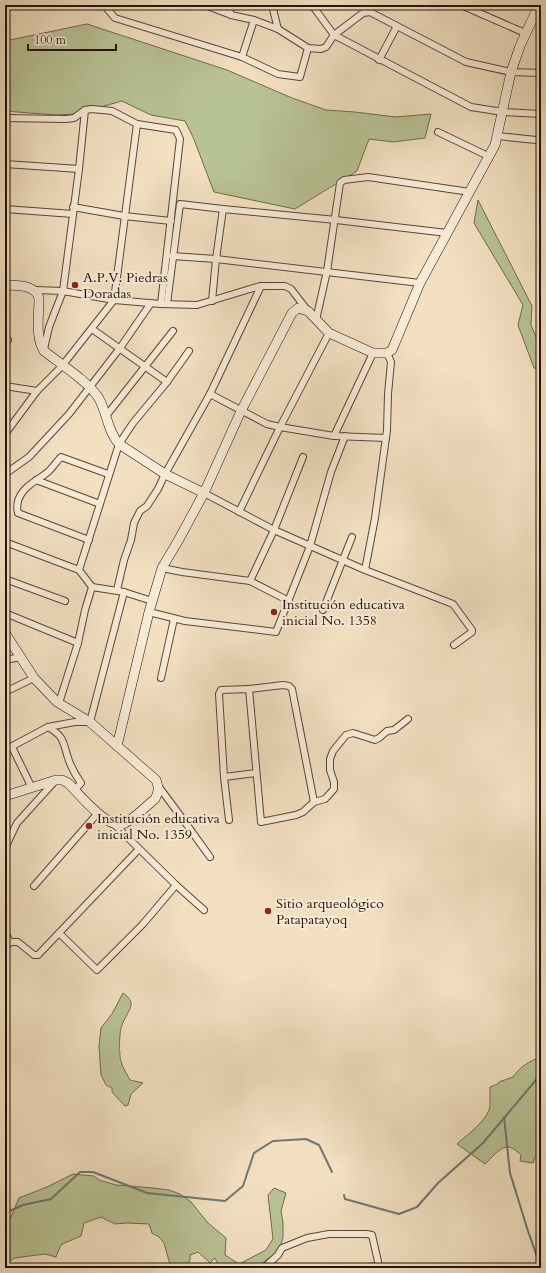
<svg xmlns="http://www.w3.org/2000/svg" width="546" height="1273" viewBox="0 0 546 1273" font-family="Cardo,serif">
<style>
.green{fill:#b8c395;stroke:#6e6b50}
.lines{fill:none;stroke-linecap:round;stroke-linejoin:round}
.stream{stroke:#6e7776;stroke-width:2}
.street-casing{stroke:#584638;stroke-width:8}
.secondary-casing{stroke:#24130b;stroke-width:10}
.street{stroke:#f7ebd7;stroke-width:6}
.secondary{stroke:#f7ebd7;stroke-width:9}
.poi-dot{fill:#8f2418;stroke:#f7ebd7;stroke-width:1.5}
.labels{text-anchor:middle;stroke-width:4;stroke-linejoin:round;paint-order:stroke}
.poi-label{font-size:14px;fill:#24130b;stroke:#f7ebd7;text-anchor:start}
</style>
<rect width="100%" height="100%" fill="#f2e0c1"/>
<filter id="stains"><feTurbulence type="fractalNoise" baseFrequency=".005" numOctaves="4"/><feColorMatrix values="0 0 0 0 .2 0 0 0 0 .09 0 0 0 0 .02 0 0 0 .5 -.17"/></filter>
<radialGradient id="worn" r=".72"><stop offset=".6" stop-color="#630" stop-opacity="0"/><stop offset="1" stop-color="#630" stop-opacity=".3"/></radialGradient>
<g class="green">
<path d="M87,24L227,70L292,98L326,110L355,112L395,117L431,114L425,138L393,142L369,139L357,171L295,209L214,192L193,137L185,121L151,115L122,101L76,114L56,115L5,111V41Z"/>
<path d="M478,200L532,306L531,325L541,349V369L534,368L518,325L523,305L474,223Z"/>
<path d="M123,993C126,995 132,1000 131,1005C130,1011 124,1019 122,1025C119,1034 120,1041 119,1050L120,1052C119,1062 125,1071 130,1080L143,1083L131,1094L128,1105L125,1106L112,1092V1088L106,1085L101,1075L99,1046L101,1028L112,1014Z"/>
<path d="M541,1057V1106L537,1109L536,1117L541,1120V1155L537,1156L534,1159L533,1163L520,1161L521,1155C505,1138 498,1152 485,1164L457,1144C467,1135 488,1120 490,1106C490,1100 490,1094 490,1087L498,1084L499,1082L513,1077C520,1067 529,1061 541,1057Z"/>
<path d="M73,1174L94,1176L99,1180L116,1185L153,1188L169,1190L180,1194L191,1202L208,1223L226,1238L225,1255L239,1264L266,1250L273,1239L268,1195L274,1188L286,1193L281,1211L283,1222V1238L280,1247L275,1254L255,1268H220L215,1258L210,1263L198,1252L190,1255V1260L186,1268H171L164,1243L159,1237L152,1233L149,1224L127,1223L115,1224L101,1217L84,1223L81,1236L62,1244L60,1247L56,1257L45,1254L14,1258L5,1266V1220L11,1217L19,1198L47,1187Z"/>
</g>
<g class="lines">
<g class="stream">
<path d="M504,1117L510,1173L528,1231L541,1268"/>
<path d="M344,1195L345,1199L399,1214L417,1207L438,1183L483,1143L541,1074"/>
<path d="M5,1213L23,1205L51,1199L80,1172H93L147,1193L225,1201L243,1186L254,1153L273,1141L306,1139L319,1145L332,1172"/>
</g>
<defs>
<g id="street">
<path d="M104,5L115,18L242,57L278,74L300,77L308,48"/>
<path d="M205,5L231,15L254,20L278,29L308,48L321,49L326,47L334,35L471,107L503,112L541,114"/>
<path d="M228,5L231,15"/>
<path d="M272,5L278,29"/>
<path d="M312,5L334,35L363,13L370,12L466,62L511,72L541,73"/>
<path d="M461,5L525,33"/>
<path d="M5,10L7,5"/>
<path d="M242,57L254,20"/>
<path d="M379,60L397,26"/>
<path d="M85,110L92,109L112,111L137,124L176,130L180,139L161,304"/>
<path d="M5,118L66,119L74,118L85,110L79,169L63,291L49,327L44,349"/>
<path d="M438,132L488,156"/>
<path d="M497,136L536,140"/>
<path d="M5,164L79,169"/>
<path d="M73,207L124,216L171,221"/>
<path d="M5,209L73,214"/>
<path d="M172,256L216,259L420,283"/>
<path d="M35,290L63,291L114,300L161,304L197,305L250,289L261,286H285L291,289L308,311"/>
<path d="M212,301L216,259L223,209L336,220L447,233"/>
<path d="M167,304L180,204L223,209"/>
<path d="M316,320L327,271L340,183L344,180L368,177L470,192"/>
<path d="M92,329L167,382"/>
<path d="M5,340H8"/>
<path d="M5,386L37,391"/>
<path d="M210,394L267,424L280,427L334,436L386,438"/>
<path d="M106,416L173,331"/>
<path d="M5,434L37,391L62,366L114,300L137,124"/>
<path d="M334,436L373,353"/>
<path d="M5,474L29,457L69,414L120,348L151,303"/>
<path d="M36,480L100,504"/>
<path d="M204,493L274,530L365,570L453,604L472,630V632L454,645"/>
<path d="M239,512L280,427L329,333"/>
<path d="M89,540L18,513C17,509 17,505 18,501C23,485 38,481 49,471C53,467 57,461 61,457L108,474"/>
<path d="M5,542L79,570"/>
<path d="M162,568L182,572L250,581L289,601"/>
<path d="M365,570L375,518L387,430L388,394L391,362L387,353"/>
<path d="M5,579L65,601"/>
<path d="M250,581L274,530L303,457"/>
<path d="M92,587L124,592L152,601"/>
<path d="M117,590L124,560L131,540L134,523L140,511L147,506L158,489L165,474L210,394L261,286"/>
<path d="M323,610L352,537"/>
<path d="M149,612L185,621L276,632L310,546L331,472L345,436"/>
<path d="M5,613L78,643"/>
<path d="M5,660L21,657"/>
<path d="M161,678L174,619"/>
<path d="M249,689L283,685L289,686L292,689L314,802"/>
<path d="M5,692L34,678"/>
<path d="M59,703L78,643L85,610L92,587L79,570L119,444L133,423L167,382L189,351"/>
<path d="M48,727C64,736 63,742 68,758C71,767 76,776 81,783L75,790"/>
<path d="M12,747L32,788"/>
<path d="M5,750L48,727L75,722H90L124,592"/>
<path d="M224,777L256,773"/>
<path d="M159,787L182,818L210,857"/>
<path d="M229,820L224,777L219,694L221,690L249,689L261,822L296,815L303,812L314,802L325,799L334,789V782L330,770V759L333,751L346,735L353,733L375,740L379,738L387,731L394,730L408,719"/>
<path d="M115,825L176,885L204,910"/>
<path d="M5,848L17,823L55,781"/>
<path d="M34,886L98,813"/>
<path d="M5,932L10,942"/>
<path d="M59,933L97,970L143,924L176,885"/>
<path d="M5,948L10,942H18L34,955H38L139,849"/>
<path d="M267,1268L266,1266L278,1255L282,1248L307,1238L329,1234H367L372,1235L379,1266L382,1268"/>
<path d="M358,1268L379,1266"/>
</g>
<g id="secondary">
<path d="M5,285C18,286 35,284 39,298C39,315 35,337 44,351C59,363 89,382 98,397C107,411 107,431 119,444L165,474L204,493"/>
<path d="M5,633L34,678L57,702L90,722L156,780C159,787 159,792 155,799C146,806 133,820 123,824C108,830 79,794 68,783L62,780H56L5,796"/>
<path d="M117,746L149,612L162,568L178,541L204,493L241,411L292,313L298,308L308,311L329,333L373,353H387L392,350L420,283L495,145L511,72L520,46L539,5"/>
</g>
</defs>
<use href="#street" class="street-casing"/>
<use href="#secondary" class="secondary-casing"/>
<use href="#street" class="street"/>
<use href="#secondary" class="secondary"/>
</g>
<g class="poi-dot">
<circle cx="75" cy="285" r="4"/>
<circle cx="274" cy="612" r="4"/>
<circle cx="89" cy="826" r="4"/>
<circle cx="268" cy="911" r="4"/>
</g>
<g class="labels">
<g class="poi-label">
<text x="83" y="282">A.P.V. Piedras<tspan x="83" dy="16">Doradas</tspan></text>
<text x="282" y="609">Institución educativa<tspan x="282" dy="16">inicial No. 1358</tspan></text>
<text x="97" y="823">Institución educativa<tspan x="97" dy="16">inicial No. 1359</tspan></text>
<text x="276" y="908">Sitio arqueológico<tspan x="276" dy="16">Patapatayoq</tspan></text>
</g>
</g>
<rect width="546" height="1273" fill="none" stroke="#f2e0c1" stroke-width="20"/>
<rect x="6" y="6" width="534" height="1261" fill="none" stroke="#24130b" stroke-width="2"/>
<rect x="10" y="10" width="526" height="1253" fill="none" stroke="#24130b"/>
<path d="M28 44v6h88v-6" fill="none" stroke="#24130b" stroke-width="2"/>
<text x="34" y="44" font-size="12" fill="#24130b" stroke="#f7ebd7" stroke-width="3" paint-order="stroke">100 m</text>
<rect width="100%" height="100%" filter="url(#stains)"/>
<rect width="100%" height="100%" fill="url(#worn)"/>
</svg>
